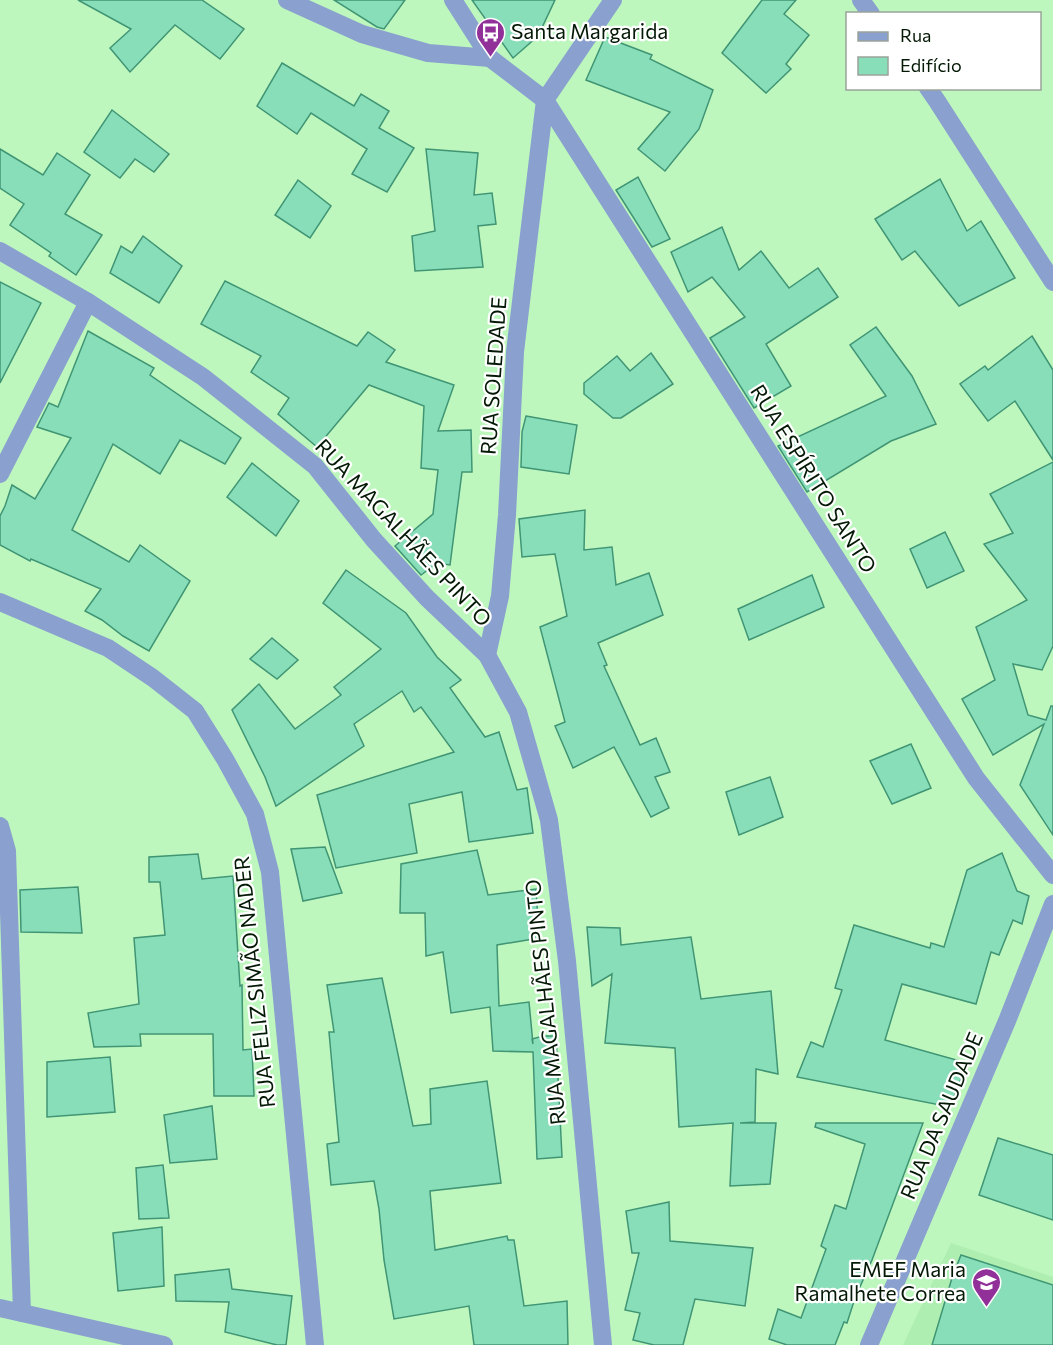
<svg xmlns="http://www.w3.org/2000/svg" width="1053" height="1345" viewBox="0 0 1053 1345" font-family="Commissioner,sans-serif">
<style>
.built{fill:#aeeeb0}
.building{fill:#89deba;stroke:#409574;stroke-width:1.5}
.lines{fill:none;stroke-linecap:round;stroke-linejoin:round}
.minor{stroke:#8aa0ce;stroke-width:18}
.labels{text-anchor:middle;stroke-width:4.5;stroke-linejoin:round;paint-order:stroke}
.poi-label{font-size:21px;fill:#041905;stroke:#fff;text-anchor:start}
.street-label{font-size:21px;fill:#041905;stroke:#fff}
</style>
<rect width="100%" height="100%" fill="#bdf7be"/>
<path class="built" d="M951,1243L1053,1277V1337L1051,1345H903Z"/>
<g class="building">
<path d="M78,0H202L244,29L220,59L175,25L130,72L110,48L131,29Z"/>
<path d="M334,0H405L384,29L377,27Z"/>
<path d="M472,0H555L538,36L513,58Z"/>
<path d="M762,0H796L784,14L809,35L786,64L791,69L766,93L722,53Z"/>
<path d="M605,37L652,55L650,59L713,90L699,129L665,171L638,149L670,112L586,80Z"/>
<path d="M282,63L354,106L361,94L389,111L379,128L414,148L387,192L352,174L367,149L311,113L297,134L257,106Z"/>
<path d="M112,110L169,154L154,172L135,159L120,178L84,152Z"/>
<path d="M0,149L43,175L57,153L90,175L65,214L102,235L76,275L49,256L51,253L10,225L24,204L0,188Z"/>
<path d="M426,149L478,153L474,195L492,193L496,224L478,226L483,267L415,271L412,236L435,231Z"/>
<path d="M638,177L670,239L652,247L616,190Z"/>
<path d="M940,179L967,231L981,221L1015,278L959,306L915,251L902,260L875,219Z"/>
<path d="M298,180L331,206L310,238L275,215Z"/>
<path d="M722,227L739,270L761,251L789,288L818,268L838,297L766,344L791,386L754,408L710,338L745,317L712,277L688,292L671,252Z"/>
<path d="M143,236L182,266L159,303L110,273L121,246L132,253Z"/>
<path d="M225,281L357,346L368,332L395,350L386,362L454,385L438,431L471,430L472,472H462L450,565L437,563L421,575L395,546L433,514L438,470L421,468L424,406L369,385L317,447L278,414L289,398L251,372L261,356L201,324Z"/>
<path d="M0,282L41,303L0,383Z"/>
<path d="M876,327L912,376L936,424L891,441L807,492L778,446L886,396L850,345Z"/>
<path d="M88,331L154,368L150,375L241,438L225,464L180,440L160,474L113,444L72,530L129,562L140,545L190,581L149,651L123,636L102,620L85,611L101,589L31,559L30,561L0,545V516L5,506L12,485L35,499L71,438L37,427L49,403L58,407Z"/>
<path d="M1032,336L1053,370V460L1015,401L988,421L960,384L985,366L988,370Z"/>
<path d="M651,353L673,384L621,418H613L584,394V383L617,356L630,371Z"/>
<path d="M526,416L577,425L569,474L521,467L522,432Z"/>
<path d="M1053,462V646L1042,670L1013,664L1028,715L1046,720L1051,706H1053V835L1020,785L1044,724L993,755L962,699L995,680L976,627L1027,600L984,544L1013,533L990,494Z"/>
<path d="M252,463L299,501L276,536L227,497Z"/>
<path d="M585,510L584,550L612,547L616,585L649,573L663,615L598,643L607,665L604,666L640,745L656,738L670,772L655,777L669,808L651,817L614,747L573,768L555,726L565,722L540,627L567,616L555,554L522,557L519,519Z"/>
<path d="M945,532L964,571L927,588L910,549Z"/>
<path d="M346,570L406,613L437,657L461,680L450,688L485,737L499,732L517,790L527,788L533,833L469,842L462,792L409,804L417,853L336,868L317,795L454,752L421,707L414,712L402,691L354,724L364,746L276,806L265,777L232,710L259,684L295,729L341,695L334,687L381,649L323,603Z"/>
<path d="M812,575L824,607L749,640L738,609Z"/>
<path d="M272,638L298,660L277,679L250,659Z"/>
<path d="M911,744L931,788L892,804L870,761Z"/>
<path d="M770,777L783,817L739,835L726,792Z"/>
<path d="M325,847L342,893L303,901L291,849Z"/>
<path d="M477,850L488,895L536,889L539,938L497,945L499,1006L529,1002L533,1044L532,1039L543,1036H556L562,1157L537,1159L533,1052L493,1051L490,1007L451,1013L443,952L426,956L425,913H400L401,864Z"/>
<path d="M1002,853L1017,891L1029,896L1022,924L1013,920L999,955L991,952L976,1004L902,984L885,1040L967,1063L951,1105L946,1104L945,1106L797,1077L811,1042L823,1047L842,990L835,988L854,925L930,948L931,943L944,947L967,870Z"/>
<path d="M198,854L202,879L233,876L240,986L242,985L243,1050L252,1049L254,1096H214L213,1034H140L141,1046L94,1047L88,1013L139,1004L134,938L165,935L160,882H149V857Z"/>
<path d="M78,887L82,933L21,932L20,890Z"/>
<path d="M587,927L620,928L621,945L691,937L701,999L771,991L778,1074L756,1069L755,1122L740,1123H776L770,1184L730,1186L733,1123L679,1127L675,1048L605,1043L612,974L592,986Z"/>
<path d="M382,978L413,1126L431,1124L430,1089L487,1081L501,1183L430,1191L435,1250L507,1236L508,1240H514L524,1306L567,1301L568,1345H474L469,1306L394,1319L384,1260L379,1209L374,1181L331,1185L327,1144L339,1142L329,1032H334L327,985Z"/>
<path d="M110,1057L115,1112L47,1117V1062Z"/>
<path d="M212,1106L217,1159L170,1163L164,1115Z"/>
<path d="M816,1123H923L872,1260L855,1298L847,1323L844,1322L835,1345H787L769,1339L778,1309L801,1318L826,1249L821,1246L835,1205L846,1209L865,1144L815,1127Z"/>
<path d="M998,1138L1053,1155V1220L979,1195Z"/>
<path d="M163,1165L169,1218L139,1219L136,1168Z"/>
<path d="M669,1202L670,1241L753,1248L745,1306L695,1299L683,1345H654L633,1340L640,1313L625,1310L639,1253H632L626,1211Z"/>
<path d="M162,1227L164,1286L118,1291L113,1233Z"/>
<path d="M961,1255L1053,1285V1345H932L952,1278Z"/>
<path d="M229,1269L232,1289L292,1296L286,1345H277L225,1332L229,1302L176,1301L175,1275Z"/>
</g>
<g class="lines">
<g class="minor">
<path d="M287,0L362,34L428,53L490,58"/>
<path d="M453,0L490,58L545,100L976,778L1053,875"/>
<path d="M861,0L871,14"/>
<path d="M928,88L937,101L1053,282"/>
<path d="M0,251L88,302L203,377L315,466L374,540L427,598L487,655L518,712L549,820L567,961L603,1345"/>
<path d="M0,474L88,302"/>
<path d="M0,602L108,648L153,678L195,711L225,759L255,814L270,872L315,1345"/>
<path d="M487,655L500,596L507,515L515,352L545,100L613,0"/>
<path d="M0,826L7,851L22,1313"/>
<path d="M0,1308L164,1345"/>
<path d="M869,1345L1007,1021L1053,904"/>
</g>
</g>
<defs>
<symbol id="bus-pin" viewBox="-11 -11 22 30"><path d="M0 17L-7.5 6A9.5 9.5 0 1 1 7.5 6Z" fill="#913098" stroke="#fff"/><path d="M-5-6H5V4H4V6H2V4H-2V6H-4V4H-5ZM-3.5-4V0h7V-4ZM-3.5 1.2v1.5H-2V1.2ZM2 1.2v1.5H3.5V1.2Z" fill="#fff"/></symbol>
<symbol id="school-pin" viewBox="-11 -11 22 30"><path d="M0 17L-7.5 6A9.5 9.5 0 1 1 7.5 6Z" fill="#913098" stroke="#fff"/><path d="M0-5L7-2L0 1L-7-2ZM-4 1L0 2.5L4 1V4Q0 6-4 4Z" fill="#fff"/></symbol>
</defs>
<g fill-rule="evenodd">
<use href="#bus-pin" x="474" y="16" width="33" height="45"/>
<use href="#school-pin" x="970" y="1266" width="33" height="45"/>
</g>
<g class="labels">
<g class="poi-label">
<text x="511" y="39">Santa Margarida</text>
<text x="966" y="1277" text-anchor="end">EMEF Maria<tspan x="966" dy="24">Ramalhete Correa</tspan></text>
</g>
<g class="street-label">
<text transform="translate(494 376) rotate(-86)" y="7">RUA SOLEDADE</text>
<text transform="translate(813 479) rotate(58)" y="7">RUA ESPÍRITO SANTO</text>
<text transform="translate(403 533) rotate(47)" y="7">RUA MAGALHÃES PINTO</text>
<text transform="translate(255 982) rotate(-96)" y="7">RUA FELIZ SIMÃO NADER</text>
<text transform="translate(546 1002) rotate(-96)" y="7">RUA MAGALHÃES PINTO</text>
<text transform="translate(942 1116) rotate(-67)" y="7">RUA DA SAUDADE</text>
</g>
</g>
<rect x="846" y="12" width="195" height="78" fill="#ffffff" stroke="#9ba39b" stroke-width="1.5"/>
<rect x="858" y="32" width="30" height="9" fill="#8aa0ce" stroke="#9ba39b" stroke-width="1.5"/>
<text x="900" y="42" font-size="18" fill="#041905">Rua</text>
<rect x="858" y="57" width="30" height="18" fill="#89deba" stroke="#9ba39b" stroke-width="1.5"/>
<text x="900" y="72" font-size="18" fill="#041905">Edifício</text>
</svg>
